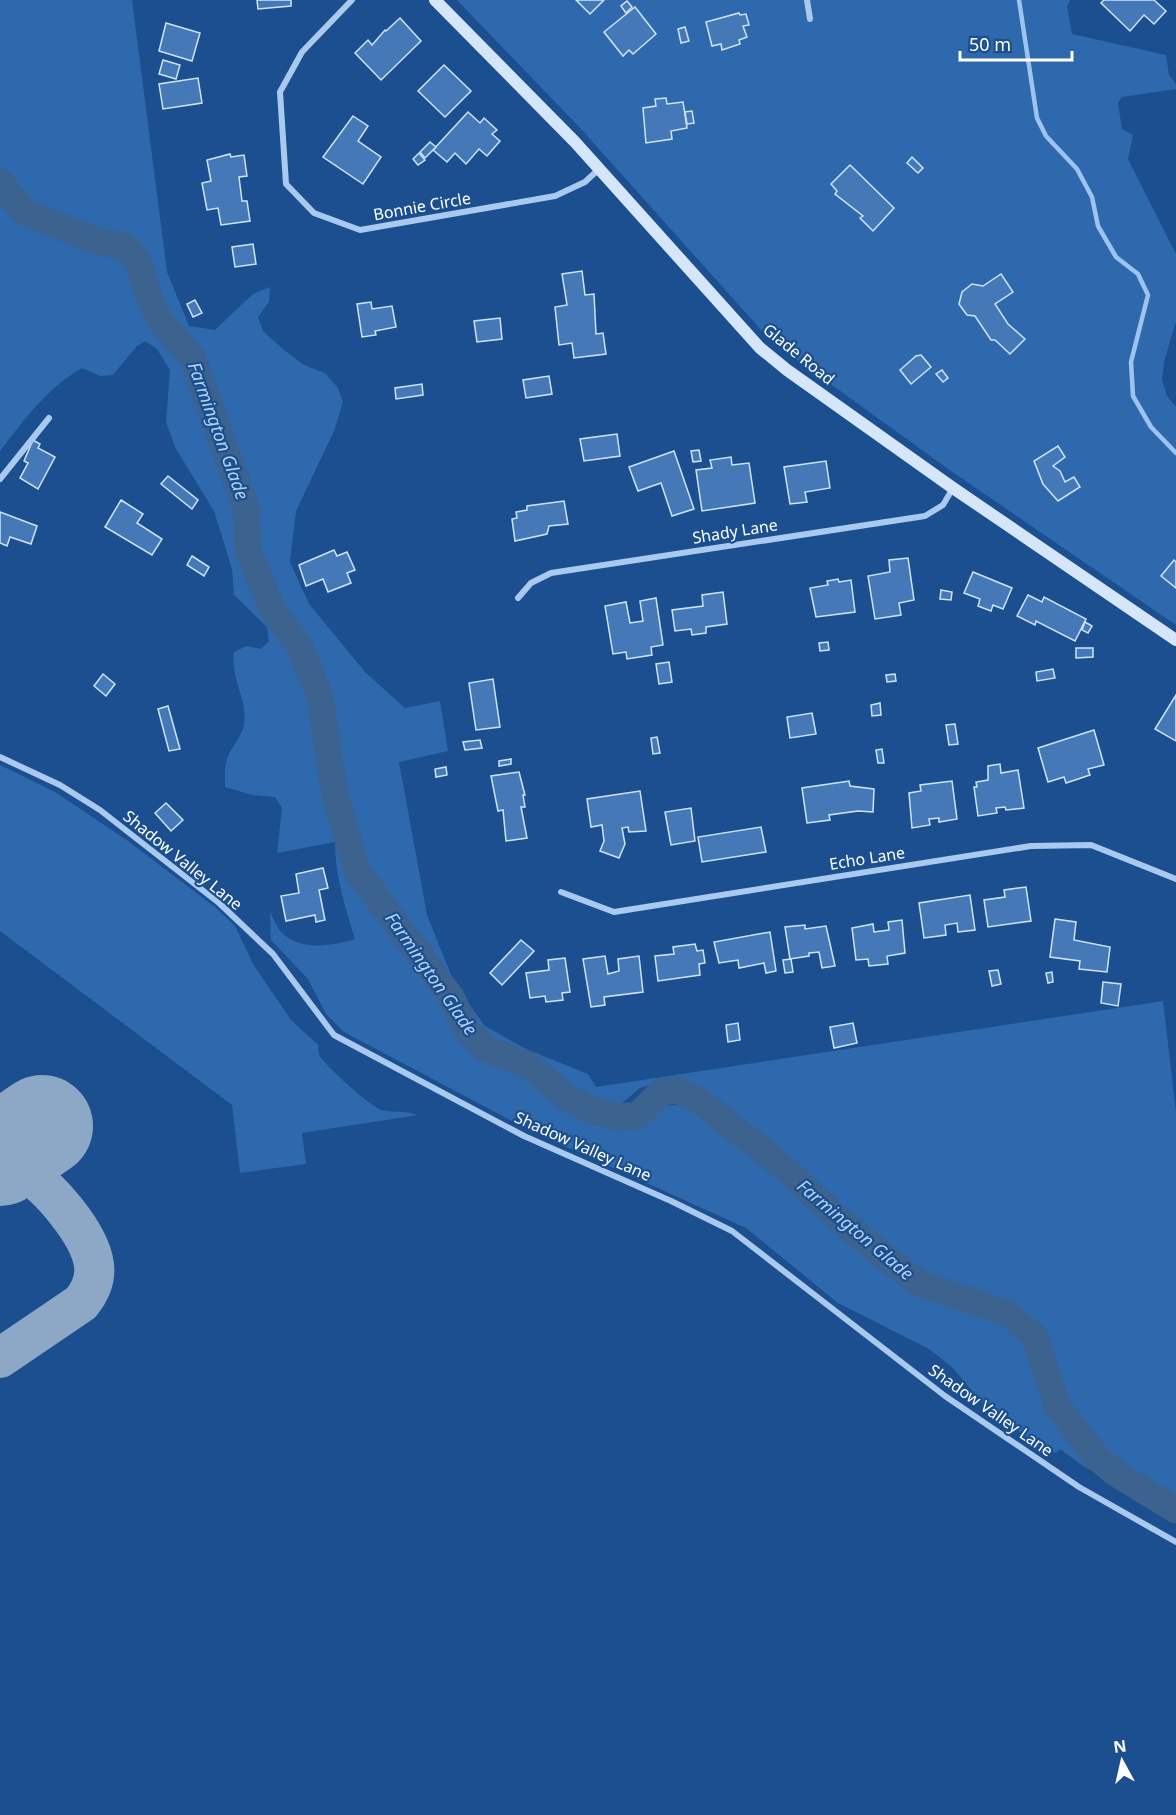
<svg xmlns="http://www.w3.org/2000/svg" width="1176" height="1815" viewBox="0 0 1176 1815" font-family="'Noto Sans',sans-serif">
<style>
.green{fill:#2e69ad}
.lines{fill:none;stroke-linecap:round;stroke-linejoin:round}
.stream{stroke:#9cc4f0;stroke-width:4.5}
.river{stroke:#3c6290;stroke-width:27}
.taxiway{stroke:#8da7c7;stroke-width:40}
.runway{stroke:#8da7c7;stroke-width:102}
.building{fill:#4478b7;stroke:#cfe3fa;stroke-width:1.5}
.street{stroke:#a9c9ee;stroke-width:6}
.secondary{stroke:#d6e6fa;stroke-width:12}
.labels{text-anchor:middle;stroke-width:4.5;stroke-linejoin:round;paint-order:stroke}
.street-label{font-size:16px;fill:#fff;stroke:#1b4f8f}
.water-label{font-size:18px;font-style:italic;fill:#b5d3f5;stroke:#1b4f8f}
</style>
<rect width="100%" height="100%" fill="#1b4f8f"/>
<g class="green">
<path d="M0,0H132L167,272L189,326L215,330L253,294L270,287L269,302L258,317L263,331L284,350L304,365L325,373L338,388L343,402L334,431L296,511L290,562L309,604L366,673L405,708L440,701L448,751L399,762L427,915L455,985L485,1026L526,1049L588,1074L596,1087L1163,1001L1176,1112V1502L1120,1473L1089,1442L1061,1403L1040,1335L1030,1325L1002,1306L918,1278L707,1097L667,1080L640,1088L620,1105H599L583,1100L575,1090L524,1060L488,1045L469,1027L450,992L361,867L337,794L323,695L302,643L281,613L258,566L253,550L252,506L222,434L200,364L194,350L167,319L155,299L142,253L123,240L100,235L36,213L4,182L0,173Z"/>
<path d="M457,0H1070L1067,7L1072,34L1166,55L1169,75L1176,84V89L1122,97L1118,103L1122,129L1133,135L1128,159L1176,254V321L1164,362L1162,380L1167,396L1176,407V625L951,471L789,354L763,332L581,129Z"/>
<path d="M0,193L21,215L130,258L137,268L147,300L162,328L189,360L212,434L239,502L245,556L273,619L296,648L317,697L333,795L356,873L447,996L463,1029L482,1049L524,1065L565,1102L606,1122L632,1125L655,1115L663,1106L684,1104L787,1176L908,1284L1007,1320L1023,1333L1032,1343L1050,1403L1070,1431L1109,1474L1176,1512V1516L1083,1466L1060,1449L1056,1453L1044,1448L989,1411L952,1367L929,1349L838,1303L746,1228L525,1128L344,1032L326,1014L308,979L271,940L270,912C273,918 277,928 282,933C301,951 333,946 355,939C345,906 335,877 335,842L277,853L282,808L275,797L252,795L225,787C225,779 224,770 226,763C228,750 241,739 244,725C248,699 230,679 234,652L246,646L261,649L269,641L267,627L234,595L232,569L214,511L176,449L166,422L170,370L157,349L145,341L137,346L113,375L100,376L82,368C48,387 24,420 0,451Z"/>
<path d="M0,765L55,792L128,841L215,907L235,926L253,964L291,1020L318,1045C318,1048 318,1051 319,1054C322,1064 371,1106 381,1110C390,1113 404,1110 418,1115L302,1133L306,1164L240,1173L232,1105L0,931Z"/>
</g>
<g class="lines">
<path class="stream" d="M1019,0L1037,118L1046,136L1077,169L1092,197L1098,226L1116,257L1138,274L1148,295L1131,362L1133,396L1151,427L1176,453"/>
<path class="river" d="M0,182L24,212L99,242L125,246L139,263L148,295L161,322L193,359L246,508L248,550L273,611L300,647L320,697L335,795L357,871L451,997L466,1029L484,1048L528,1065L565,1096L593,1111L621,1117L638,1115L661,1092L678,1090L701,1102L782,1166L837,1218L918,1283L1007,1313L1035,1337L1056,1404L1096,1457L1117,1474L1176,1510"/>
<path class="taxiway" d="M0,1167C7,1168 16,1167 23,1171C49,1186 90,1234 94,1265C96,1280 90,1292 81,1303L0,1358"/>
<path class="runway" d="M0,1155L42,1126"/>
</g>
<g class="building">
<path d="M257,0H291V6L258,9Z"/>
<path d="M576,0H604L590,14Z"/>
<path d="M1104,0H1154L1166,11L1154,24L1144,15L1130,31L1101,3Z"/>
<path d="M627,1L632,7L626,13L621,6Z"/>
<path d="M635,7L656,34L633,54L629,50L623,56L604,32Z"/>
<path d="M739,13L740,15L746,14L749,25L743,26L747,37L739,40L740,44L722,50L721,44L712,46L706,22Z"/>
<path d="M400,18L421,41L381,80L355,53L368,40L372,45L385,30L386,31Z"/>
<path d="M166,23L200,33L192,61L159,51Z"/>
<path d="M685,27L689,41L681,43L678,29Z"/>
<path d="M163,60L180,65L176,79L159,74Z"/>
<path d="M444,65L471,91L445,117L418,91Z"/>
<path d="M198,78L202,103L163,109L159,84Z"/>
<path d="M666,98L667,104L683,102L687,128L671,131L672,139L646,143L643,108L656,106L655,99Z"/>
<path d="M692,111L694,123L687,124L685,112Z"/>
<path d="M468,112L480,123L484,118L497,130L492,134L500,141L487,156L479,149L466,164L455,153L447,162L433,150Z"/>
<path d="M353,116L368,126L358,141L381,157L363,184L323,157Z"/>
<path d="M430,142L436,147L425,158L420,152Z"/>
<path d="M419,153L425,160L418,165L413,159Z"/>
<path d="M230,154L231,157L244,155L247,176L239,177L242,201H247L250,221L221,225L218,208L207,210L202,183L211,181L207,160Z"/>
<path d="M912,157L923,168L918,173L907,163Z"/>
<path d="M850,165L894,208L873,231L860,218L863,216L835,194L837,191L831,184Z"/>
<path d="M253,244L256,264L235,267L232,247Z"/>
<path d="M582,271L585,295L594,294L596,334L603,333L606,354L574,358L572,343L559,345L555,307L567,305L562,274Z"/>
<path d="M1001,274L1013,292L995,304L1008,324L1025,339L1010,354L995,340H991L975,316L967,315L959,304L962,292L972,284L983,286Z"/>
<path d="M195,300L202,313L193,317L187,304Z"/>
<path d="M371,302L372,309L392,306L396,327L375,331L376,335L362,337L357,304Z"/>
<path d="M500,318L502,339L477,342L474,321Z"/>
<path d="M921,355L931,367L911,384L900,370L916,356Z"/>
<path d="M942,370L948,378L943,382L936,374Z"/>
<path d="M549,376L552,394L526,398L523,380Z"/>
<path d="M422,384L423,395L396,399L395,388Z"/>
<path d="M617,434L620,456L584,461L580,439Z"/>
<path d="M33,440L40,444L38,448L55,457L38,489L20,478L28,463L24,461Z"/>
<path d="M1058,446L1065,457L1053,466L1060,471L1065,482L1074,477L1080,487L1058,501L1043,484L1034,461Z"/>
<path d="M699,450L701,461L693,462L691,451Z"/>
<path d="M674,451L694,509L672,516L661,483L638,491L629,467Z"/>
<path d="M731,457L732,465L749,463L755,503L702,511L696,470L712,468L710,460Z"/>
<path d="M826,461L830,488L805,492L807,502L790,504L784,467Z"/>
<path d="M168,476L198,500L192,509L161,484Z"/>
<path d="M121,500L143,514L137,523L162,539L152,555L105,527Z"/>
<path d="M564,501L568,524L549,526L547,534L515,541L512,519L517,518L516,512L527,510V506Z"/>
<path d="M0,512L37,526L31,544L10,537L7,546L0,543Z"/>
<path d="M334,550L337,556L347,552L355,570L347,573L351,583L328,592L323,579L306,586L299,565Z"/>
<path d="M192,556L209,567L204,576L187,565Z"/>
<path d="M908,558L914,600L899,603L901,615L875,619L868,576L890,572L889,560Z"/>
<path d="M1174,560L1176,562V588L1161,576Z"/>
<path d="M973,572L1012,588L1003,609L993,605L991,611L978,606L980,599L964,593Z"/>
<path d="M838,579L839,582L851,580L855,612L816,617L810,588L828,585L827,581Z"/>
<path d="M941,590L952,592L951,600L940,599Z"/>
<path d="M723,592L727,624L706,627V633L692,635L691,629L675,631L672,610L703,606L702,595Z"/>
<path d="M1028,595L1042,602L1044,597L1086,619L1075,641L1036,621L1035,625L1017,616Z"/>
<path d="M656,598L663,645L651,647L652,655L627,659L626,652L613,654L605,606L626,602L630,623L643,621L640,601Z"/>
<path d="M1085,622L1092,626L1088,633L1082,630Z"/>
<path d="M828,642L829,650L820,651L819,643Z"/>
<path d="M1076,648H1093V657L1076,658Z"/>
<path d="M669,662L672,682L659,684L656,664Z"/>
<path d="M1053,669L1055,678L1037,681L1036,672Z"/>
<path d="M103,674L115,684L106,696L94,686Z"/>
<path d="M895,674L896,681L887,682L886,675Z"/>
<path d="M493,679L500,727L476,730L469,683Z"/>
<path d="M1176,695V741L1155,729Z"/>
<path d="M880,703L881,715L872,716L871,705Z"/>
<path d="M168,706L180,749L169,751L158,709Z"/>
<path d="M812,713L816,734L790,738L787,717Z"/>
<path d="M955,724L958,744L949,745L946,725Z"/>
<path d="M1094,730L1104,765L1088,769L1090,775L1066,783L1064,777L1048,782L1038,748Z"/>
<path d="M657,737L660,753L653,754L651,738Z"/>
<path d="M480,740L482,748L465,750L463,742Z"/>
<path d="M882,749L884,763H878L876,750Z"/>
<path d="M511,759V764L499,766V761Z"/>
<path d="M1000,764L1001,773L1018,770L1024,808L1006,810L1005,807L996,808L997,813L978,816L974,787H977L976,782L988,780V766Z"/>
<path d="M446,767L447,775L436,777L435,769Z"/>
<path d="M519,772L525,795H523L525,807H521L527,838L506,841L503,810L498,811L491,776Z"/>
<path d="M849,781L850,786L874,789L873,812L858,811L829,815L830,820L807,823L802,788Z"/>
<path d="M952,781L957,819L939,822V818L929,819L930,825L912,828L909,793L921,791L920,785Z"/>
<path d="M640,791L646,831L629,832L628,827L622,828L625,844L619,858L600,851L604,841L602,825L591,827L587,799Z"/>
<path d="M166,803L183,820L171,831L155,813Z"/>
<path d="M691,808L695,841L671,845L665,812Z"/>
<path d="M761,827L766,852L702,862L698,837Z"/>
<path d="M323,868L328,888L319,890L325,920L316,922L315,915L286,921L281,896L299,893L296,874Z"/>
<path d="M1026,887L1031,921L988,927L984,900L1005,897L1004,890Z"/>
<path d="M970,895L975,930L958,932L957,923L945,925L946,935L924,938L919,903Z"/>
<path d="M1055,919L1076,922L1074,940L1110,947L1107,972L1079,969L1080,961L1050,957Z"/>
<path d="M902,920L905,953L887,956L888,964L869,966L868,959L856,960L852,928L873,924L874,932L889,930L888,922Z"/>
<path d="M805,925V929L826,926L835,966L822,968L819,952L809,953V956L790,959L785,927Z"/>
<path d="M770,932L776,971L766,973L764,963L739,968L738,960L719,963L714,942Z"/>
<path d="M521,940L534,951L502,985L490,973Z"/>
<path d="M695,944L697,951L703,950L705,963L699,964L700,975L658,981L655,956L674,954L673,947Z"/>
<path d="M605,956L608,974L619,971L618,959L639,956L643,992L604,997L605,1005L591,1007L583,959Z"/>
<path d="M565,958L570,992L562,993L563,1000L546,1002L545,996L530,998L526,973L549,970L548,960Z"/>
<path d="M791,959L793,972L785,973L783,960Z"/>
<path d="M998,970L1001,984L992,986L989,971Z"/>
<path d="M1052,972L1053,982L1048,983L1046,973Z"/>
<path d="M1103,982L1121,984L1118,1006L1101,1003Z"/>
<path d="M738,1023L740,1040L728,1042L726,1025Z"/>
<path d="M853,1023L857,1043L834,1048L830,1027Z"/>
</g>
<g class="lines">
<g class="street">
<path d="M352,0L302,52L280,92L286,184L314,213L360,230L555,196L585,182L599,169"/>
<path d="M807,0L810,19"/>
<path d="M0,479L49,418"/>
<path d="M518,598L531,583L551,573L925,516L943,505L953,488"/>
<path d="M0,757L60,785L100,810L219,903L273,954L334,1035L524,1136L671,1201L732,1231L945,1396L1079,1487L1176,1542"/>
<path d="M561,892L614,912L1031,846L1091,845L1176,879"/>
</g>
<path class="secondary" d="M435,0L575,142L760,348L787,370L953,488L1176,640"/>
</g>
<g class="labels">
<g class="street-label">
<text transform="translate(422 206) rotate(-10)" y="6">Bonnie Circle</text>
<text transform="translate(799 354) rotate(39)" y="6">Glade Road</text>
<text transform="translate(735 531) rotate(-9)" y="6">Shady Lane</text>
<text transform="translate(867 858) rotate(-9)" y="6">Echo Lane</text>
<text transform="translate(183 860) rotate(39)" y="6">Shadow Valley Lane</text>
<text transform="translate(583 1146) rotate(24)" y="6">Shadow Valley Lane</text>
<text transform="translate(991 1410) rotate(35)" y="6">Shadow Valley Lane</text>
</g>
<g class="water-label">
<text transform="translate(218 431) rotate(70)" y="6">Farmington Glade</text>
<text transform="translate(431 974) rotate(55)" y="6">Farmington Glade</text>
<text transform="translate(855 1230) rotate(40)" y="6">Farmington Glade</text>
</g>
</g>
<g transform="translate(1122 1761) rotate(352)" stroke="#1b4f8f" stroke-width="4.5" paint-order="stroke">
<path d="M0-4.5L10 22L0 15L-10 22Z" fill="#ffffff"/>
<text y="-9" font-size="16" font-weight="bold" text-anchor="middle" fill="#ffffff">N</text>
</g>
<path d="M960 51v9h112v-9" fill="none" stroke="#ffffff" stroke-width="3"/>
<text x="969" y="51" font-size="18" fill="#ffffff" stroke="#1b4f8f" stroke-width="4.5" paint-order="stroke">50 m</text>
</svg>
